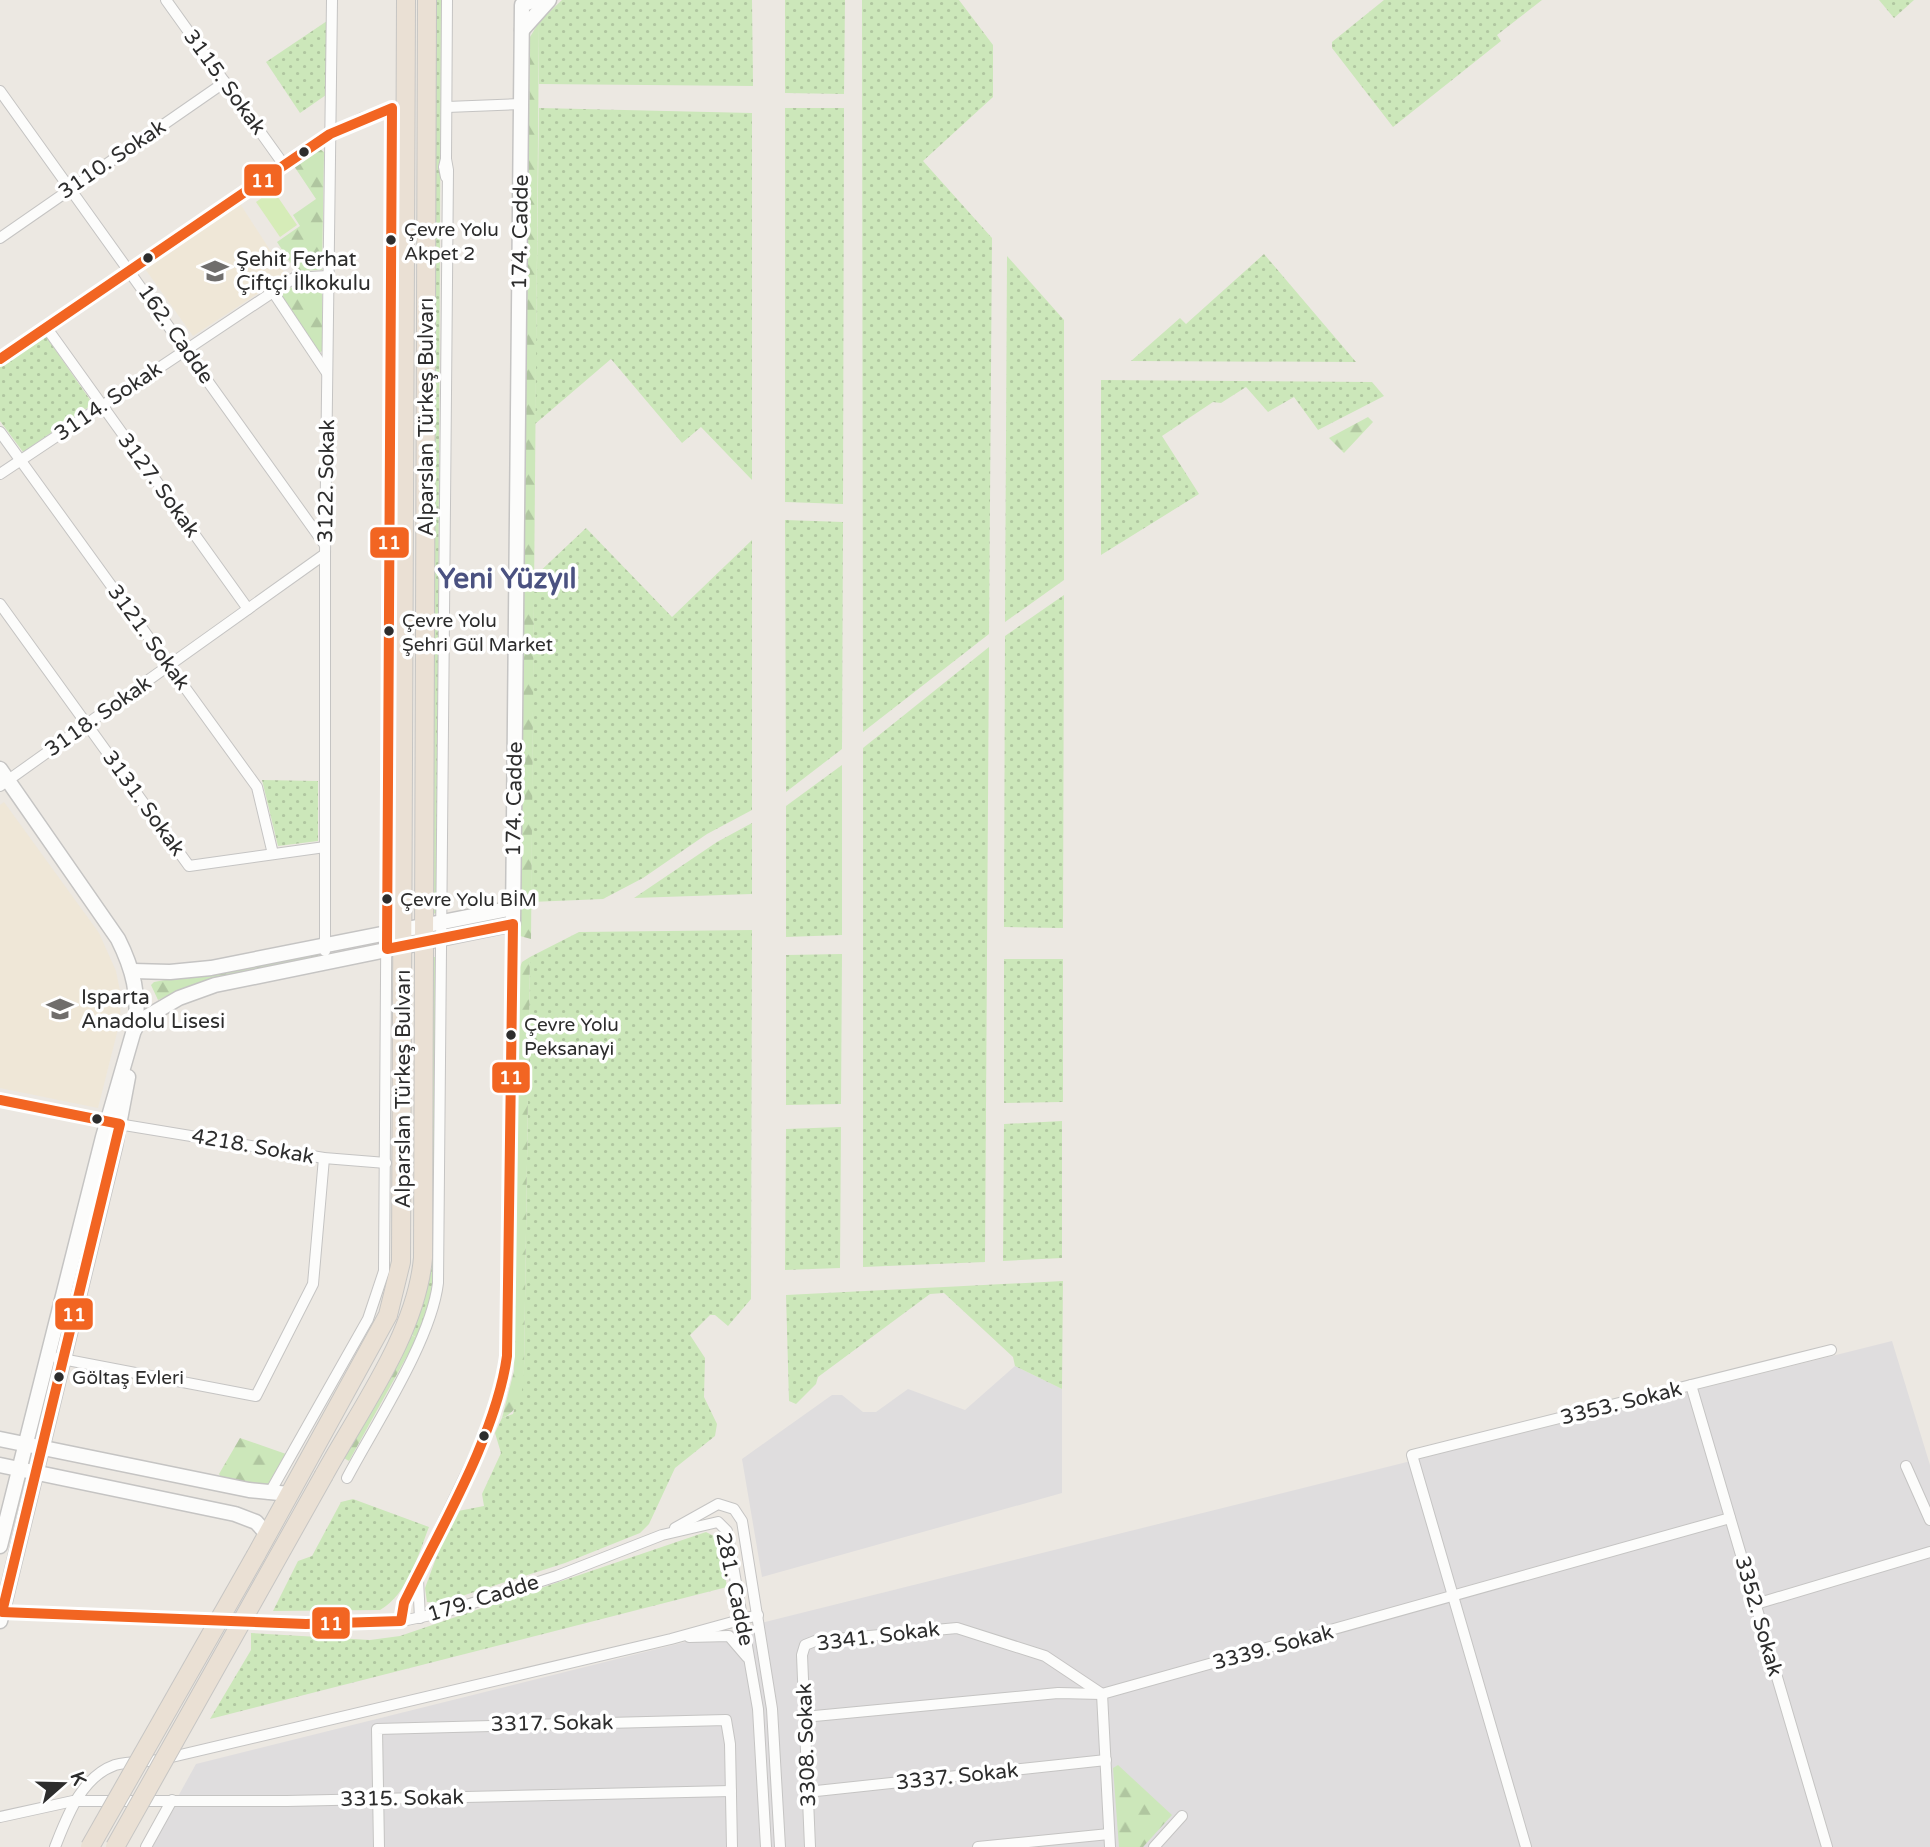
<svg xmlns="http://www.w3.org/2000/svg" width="1930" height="1847" viewBox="0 0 1930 1847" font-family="'Varela Round',sans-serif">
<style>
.industrial{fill:#dfddde}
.education{fill:#efe7d7}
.green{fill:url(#green-dots)}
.forest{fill:url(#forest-firs)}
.pitch{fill:#d6ecb8}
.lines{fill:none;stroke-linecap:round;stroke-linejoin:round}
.street-casing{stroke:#c5c4c3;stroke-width:12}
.secondary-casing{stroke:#c5c4c3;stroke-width:17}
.highway-casing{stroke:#c6c5c3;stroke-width:20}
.street{stroke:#fcfcfb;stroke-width:10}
.secondary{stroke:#fcfcfb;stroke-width:14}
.highway{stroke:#eae0d4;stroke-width:18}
.highway-bridge-casing{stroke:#c6c5c3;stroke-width:20;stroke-linecap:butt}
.highway-bridge{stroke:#eae0d4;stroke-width:18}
.bus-1-casing{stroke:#fff;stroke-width:16}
.bus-1{stroke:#f26522;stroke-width:10}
.bus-dot{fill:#2d2d2d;stroke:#fff;stroke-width:2.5}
.labels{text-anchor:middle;stroke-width:7;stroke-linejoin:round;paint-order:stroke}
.bus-label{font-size:19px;fill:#2d2d2d;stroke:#fff;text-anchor:start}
.street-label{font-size:21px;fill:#2d2d2d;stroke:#fff}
.poi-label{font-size:21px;fill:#2d2d2d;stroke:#fff;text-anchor:start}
.district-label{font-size:28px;font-weight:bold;fill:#4b5281;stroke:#fff}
.line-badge{stroke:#fff;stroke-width:2.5}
.badge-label{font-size:19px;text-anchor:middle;font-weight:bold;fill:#fff}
</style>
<defs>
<pattern id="green-dots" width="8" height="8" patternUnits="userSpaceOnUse" patternTransform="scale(1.75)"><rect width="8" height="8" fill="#cce7ba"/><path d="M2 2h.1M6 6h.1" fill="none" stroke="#b0c6a0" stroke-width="1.8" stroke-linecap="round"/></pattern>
<pattern id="forest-firs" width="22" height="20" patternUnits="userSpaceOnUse" patternTransform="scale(1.75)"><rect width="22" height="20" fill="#cce7ba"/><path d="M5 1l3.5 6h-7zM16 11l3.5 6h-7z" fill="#b0c6a0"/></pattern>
</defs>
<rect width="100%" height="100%" fill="#ece8e2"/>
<g class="industrial">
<path d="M1892,1341L1930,1465V1847H150L196,1764Z"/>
<path d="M1015,1366L1062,1389V1493L762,1577L742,1459L832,1395H842L863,1412H876L908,1389L965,1410Z"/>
</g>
<g class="education">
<path d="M239,202L286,275L193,336L143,266Z"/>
<path d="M4,802L99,933L116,971L121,996L120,1021L98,1108L0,1088V805Z"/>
</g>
<g class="green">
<path d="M435,0H441L437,913L432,914Z"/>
<path d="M562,0H752L753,86L539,84V22Z"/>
<path d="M785,0H845L844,94L785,93Z"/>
<path d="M862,0H959L993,45V97L923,161L992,238L989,634L863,732Z"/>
<path d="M1384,0H1542L1497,35L1501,41L1393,127L1332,48V42Z"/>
<path d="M1879,0H1914L1894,18Z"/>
<path d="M327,21L326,95L300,113L266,62Z"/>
<path d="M539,108L752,113V480L701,427L682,443L611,359L535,424Z"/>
<path d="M785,108H844L843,504L785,502Z"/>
<path d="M1264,254L1356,362L1131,361L1180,318L1186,324Z"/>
<path d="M1007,256L1064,320V580L1005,622Z"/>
<path d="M45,335L93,404L23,452L0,421V366Z"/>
<path d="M1101,380L1372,382L1384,396L1318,430L1294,397L1268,412L1246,387L1221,403L1213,402L1162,436L1199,494L1101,555Z"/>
<path d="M785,520L843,522L842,749L786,792Z"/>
<path d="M586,528L672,617L752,540V810L707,834L643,878L603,899L531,902L534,577Z"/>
<path d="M1064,595L1063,928L1004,927L1005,636Z"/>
<path d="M989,647L985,1262L863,1267V748Z"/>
<path d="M842,765V935L786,937V806Z"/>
<path d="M262,780L318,781V841L278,846Z"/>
<path d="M752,823V894L634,898L717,842Z"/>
<path d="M752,930L751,1299L728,1326L715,1315H710L690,1335L705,1358L704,1397L717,1424L715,1436L675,1468L649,1524L640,1533L565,1563L440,1603L427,1602L425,1588L453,1512L484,1506L482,1494L501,1453L495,1433L502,1418L513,1414L524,1370L530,957L579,932Z"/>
<path d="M842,954L841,1104L786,1105V955Z"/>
<path d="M432,957H436L435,1261L429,1309L417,1338L412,1335L424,1301L431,1262Z"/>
<path d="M1004,959H1063V1102L1004,1103Z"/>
<path d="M1062,1121V1258L1003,1261L1004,1124Z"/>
<path d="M841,1127L840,1268L785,1270L786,1129Z"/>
<path d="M1063,1281L1062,1389L1015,1366L1013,1357L944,1293L930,1294L818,1377L816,1384L796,1404L789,1401L786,1295Z"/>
<path d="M353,1499L429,1527C418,1555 408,1594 380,1610L273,1611L298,1561L312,1556L341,1502Z"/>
<path d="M706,1532L718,1538L727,1587L210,1719L251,1650V1633L370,1640L400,1636Z"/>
</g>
<g class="forest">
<path d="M539,22L531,939L520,936L530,37Z"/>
<path d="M320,149L324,152L322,270L296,271L277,242L300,226L293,215L316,199L294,166Z"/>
<path d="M322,283V351L319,353L280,295L297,284Z"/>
<path d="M1368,417L1373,422L1344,453L1329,438Z"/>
<path d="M318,952V959L183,989L158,1000L151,985L154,982Z"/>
<path d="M530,957L524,1370C523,1389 522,1410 502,1418L514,1371L520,967L522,962Z"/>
<path d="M411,1335L417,1338L349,1461L344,1458Z"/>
<path d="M240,1438L286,1454L267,1489L222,1479L219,1474Z"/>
<path d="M1118,1765L1172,1815L1143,1847H1119L1113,1768Z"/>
</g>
<path class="pitch" d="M273,190L297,225L280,237L256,202Z"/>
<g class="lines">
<defs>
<g id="street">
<path d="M166,0L284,165"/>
<path d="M0,91L325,545"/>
<path d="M447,107L521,104"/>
<path d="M446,159L447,0"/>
<path d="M0,238L225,82"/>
<path d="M273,292L327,373"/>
<path d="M46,327L248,609"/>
<path d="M0,359L330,134L362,118L397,107"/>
<path d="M0,432L257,787L273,854"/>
<path d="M0,474L294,278L328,276"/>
<path d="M0,604L189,866L325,847"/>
<path d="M0,786L325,554"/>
<path d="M325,951V554L332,0"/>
<path d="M0,1100L106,1122L324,1158L386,1163"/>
<path d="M57,1358L256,1396L313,1284L324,1158"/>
<path d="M1691,1385L1827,1847"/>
<path d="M1906,1466L1930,1520"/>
<path d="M347,1478C375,1425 431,1341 438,1283L448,170L446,159L444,167L446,177"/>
<path d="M269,1494L368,1319L384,1271L392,108"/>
<path d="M675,1528L718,1504L734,1509L742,1521L772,1709L780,1847"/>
<path d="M418,1580L420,1618"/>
<path d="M1756,1604L1930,1552"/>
<path d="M2,1612L306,1624L407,1620L445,1612L557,1576L662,1535L718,1522L727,1531L758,1709L766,1847"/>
<path d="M401,1621L404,1603L492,1420L503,1386L507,1356L513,924"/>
<path d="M689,1637L729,1636L747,1657"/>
<path d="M804,1717L1058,1693L1102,1694L1730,1518"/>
<path d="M807,1792L1106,1760"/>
<path d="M0,1817L73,1801H287L731,1791"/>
<path d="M55,1847C67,1817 81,1777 115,1765C129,1761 145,1762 159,1760L671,1639L758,1615"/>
<path d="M146,1847L172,1800"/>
<path d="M379,1847L377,1729L726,1720L730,1744L732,1847"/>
<path d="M810,1847L802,1655L805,1645L815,1641L957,1628L1045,1656L1102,1694L1110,1847"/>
<path d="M978,1847L1109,1834"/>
<path d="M1154,1847L1182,1816"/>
<path d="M1526,1847L1412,1455L1831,1350"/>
</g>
<g id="secondary">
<path d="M522,30L549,0"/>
<path d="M0,769L118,939C133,969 140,996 135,1029"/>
<path d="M133,971L170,972L211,968L513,908"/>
<path d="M0,1439L249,1490L289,1494"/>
<path d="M0,1465L235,1514L256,1522L267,1534"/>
<path d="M0,1546L103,1137L136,1023L179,998L215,985L513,924L522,5L535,0"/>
<path d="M0,1621L115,1146L128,1077"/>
</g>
<g id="highway">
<path d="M324,1475C360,1409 416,1334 423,1258L427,0"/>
<path d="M256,1555L388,1315L401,1262L406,0"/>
</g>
</defs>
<use href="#street" class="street-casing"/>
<use href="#secondary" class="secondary-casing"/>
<use href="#highway" class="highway-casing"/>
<use href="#street" class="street"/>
<use href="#secondary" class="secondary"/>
<use href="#highway" class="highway"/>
<defs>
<g id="highway-bridge">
<path d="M90,1847L256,1555"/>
<path d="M115,1847L324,1475"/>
</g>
</defs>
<use href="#highway-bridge" class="highway-bridge-casing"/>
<use href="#highway-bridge" class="highway-bridge"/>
<defs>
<path id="bus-1" d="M0,359L330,134L392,108L387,949L513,924L507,1356C496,1436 440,1529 404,1603L401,1621L306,1624L2,1612L120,1124L0,1100"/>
</defs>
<use href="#bus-1" class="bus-1-casing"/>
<use href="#bus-1" class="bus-1"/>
</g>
<defs>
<symbol id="school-bare" viewBox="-9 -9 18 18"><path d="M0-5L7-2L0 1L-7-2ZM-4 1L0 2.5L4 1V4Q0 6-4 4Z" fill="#706e6c" stroke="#fff" stroke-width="2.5" paint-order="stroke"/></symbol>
</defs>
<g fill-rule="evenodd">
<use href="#school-bare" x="196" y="252" width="38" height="38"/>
<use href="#school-bare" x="41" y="990" width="38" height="38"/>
</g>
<g class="bus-dot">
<circle cx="304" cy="152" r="6"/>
<circle cx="391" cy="240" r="6"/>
<circle cx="148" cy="258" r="6"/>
<circle cx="389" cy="631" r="6"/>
<circle cx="387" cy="899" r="6"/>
<circle cx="511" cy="1035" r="6"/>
<circle cx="97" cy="1119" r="6"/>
<circle cx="59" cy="1377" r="6"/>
<circle cx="484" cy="1436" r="6"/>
</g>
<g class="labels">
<g class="bus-label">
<text x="404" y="236">Çevre Yolu<tspan x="404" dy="24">Akpet 2</tspan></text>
<text x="402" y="627">Çevre Yolu<tspan x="402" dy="24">Şehri Gül Market</tspan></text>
<text x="400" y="906">Çevre Yolu BİM</text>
<text x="524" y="1031">Çevre Yolu<tspan x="524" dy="24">Peksanayi</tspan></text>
<text x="72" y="1384">Göltaş Evleri</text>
</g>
<g class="street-label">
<text transform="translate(225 82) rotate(54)" y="7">3115. Sokak</text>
<text transform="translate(112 159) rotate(-34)" y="7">3110. Sokak</text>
<text transform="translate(520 232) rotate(-89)" y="7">174. Cadde</text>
<text transform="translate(176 334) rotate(55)" y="7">162. Cadde</text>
<text transform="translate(108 401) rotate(-34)" y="7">3114. Sokak</text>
<text transform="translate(426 417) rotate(-90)" y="7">Alparslan Türkeş Bulvarı</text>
<text transform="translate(326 481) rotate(-89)" y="7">3122. Sokak</text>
<text transform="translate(159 485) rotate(54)" y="7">3127. Sokak</text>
<text transform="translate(149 637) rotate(54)" y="7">3121. Sokak</text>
<text transform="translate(98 716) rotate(-35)" y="7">3118. Sokak</text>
<text transform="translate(514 799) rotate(-89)" y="7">174. Cadde</text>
<text transform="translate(144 803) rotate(54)" y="7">3131. Sokak</text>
<text transform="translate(403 1089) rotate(-90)" y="7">Alparslan Türkeş Bulvarı</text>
<text transform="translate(253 1146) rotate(10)" y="7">4218. Sokak</text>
<text transform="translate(1621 1403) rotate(-14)" y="7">3353. Sokak</text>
<text transform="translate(735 1589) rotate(78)" y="7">281. Cadde</text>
<text transform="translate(483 1598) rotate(-17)" y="7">179. Cadde</text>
<text transform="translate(1759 1616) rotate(74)" y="7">3352. Sokak</text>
<text transform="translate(878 1636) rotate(-7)" y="7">3341. Sokak</text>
<text transform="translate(1273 1647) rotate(-15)" y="7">3339. Sokak</text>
<text transform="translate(552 1723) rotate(-1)" y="7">3317. Sokak</text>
<text transform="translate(806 1745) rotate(-92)" y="7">3308. Sokak</text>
<text transform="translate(957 1776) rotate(-6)" y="7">3337. Sokak</text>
<text transform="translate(402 1798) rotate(-1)" y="7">3315. Sokak</text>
</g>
<g class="poi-label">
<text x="236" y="266">Şehit Ferhat<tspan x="236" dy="24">Çiftçi İlkokulu</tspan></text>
<text x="81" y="1004">Isparta<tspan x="81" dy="24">Anadolu Lisesi</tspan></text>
</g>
<g class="district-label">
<text x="507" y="588">Yeni Yüzyıl</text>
</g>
</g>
<g class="line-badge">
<rect x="243" y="163" width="40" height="34" rx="7" fill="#f26522"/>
<rect x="369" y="526" width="41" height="33" rx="7" fill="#f26522"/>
<rect x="491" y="1061" width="40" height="33" rx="7" fill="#f26522"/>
<rect x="54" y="1297" width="40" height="34" rx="7" fill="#f26522"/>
<rect x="311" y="1606" width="40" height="34" rx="7" fill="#f26522"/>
</g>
<g class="badge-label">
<text x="263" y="187">11</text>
<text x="389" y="549">11</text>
<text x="511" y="1084">11</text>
<text x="74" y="1321">11</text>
<text x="331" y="1630">11</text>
</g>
<g transform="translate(63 1784) rotate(70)" stroke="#ffffff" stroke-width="5" paint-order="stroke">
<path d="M0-5L12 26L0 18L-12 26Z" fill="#2d2d2d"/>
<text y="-10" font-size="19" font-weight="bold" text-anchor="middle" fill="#2d2d2d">K</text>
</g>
</svg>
